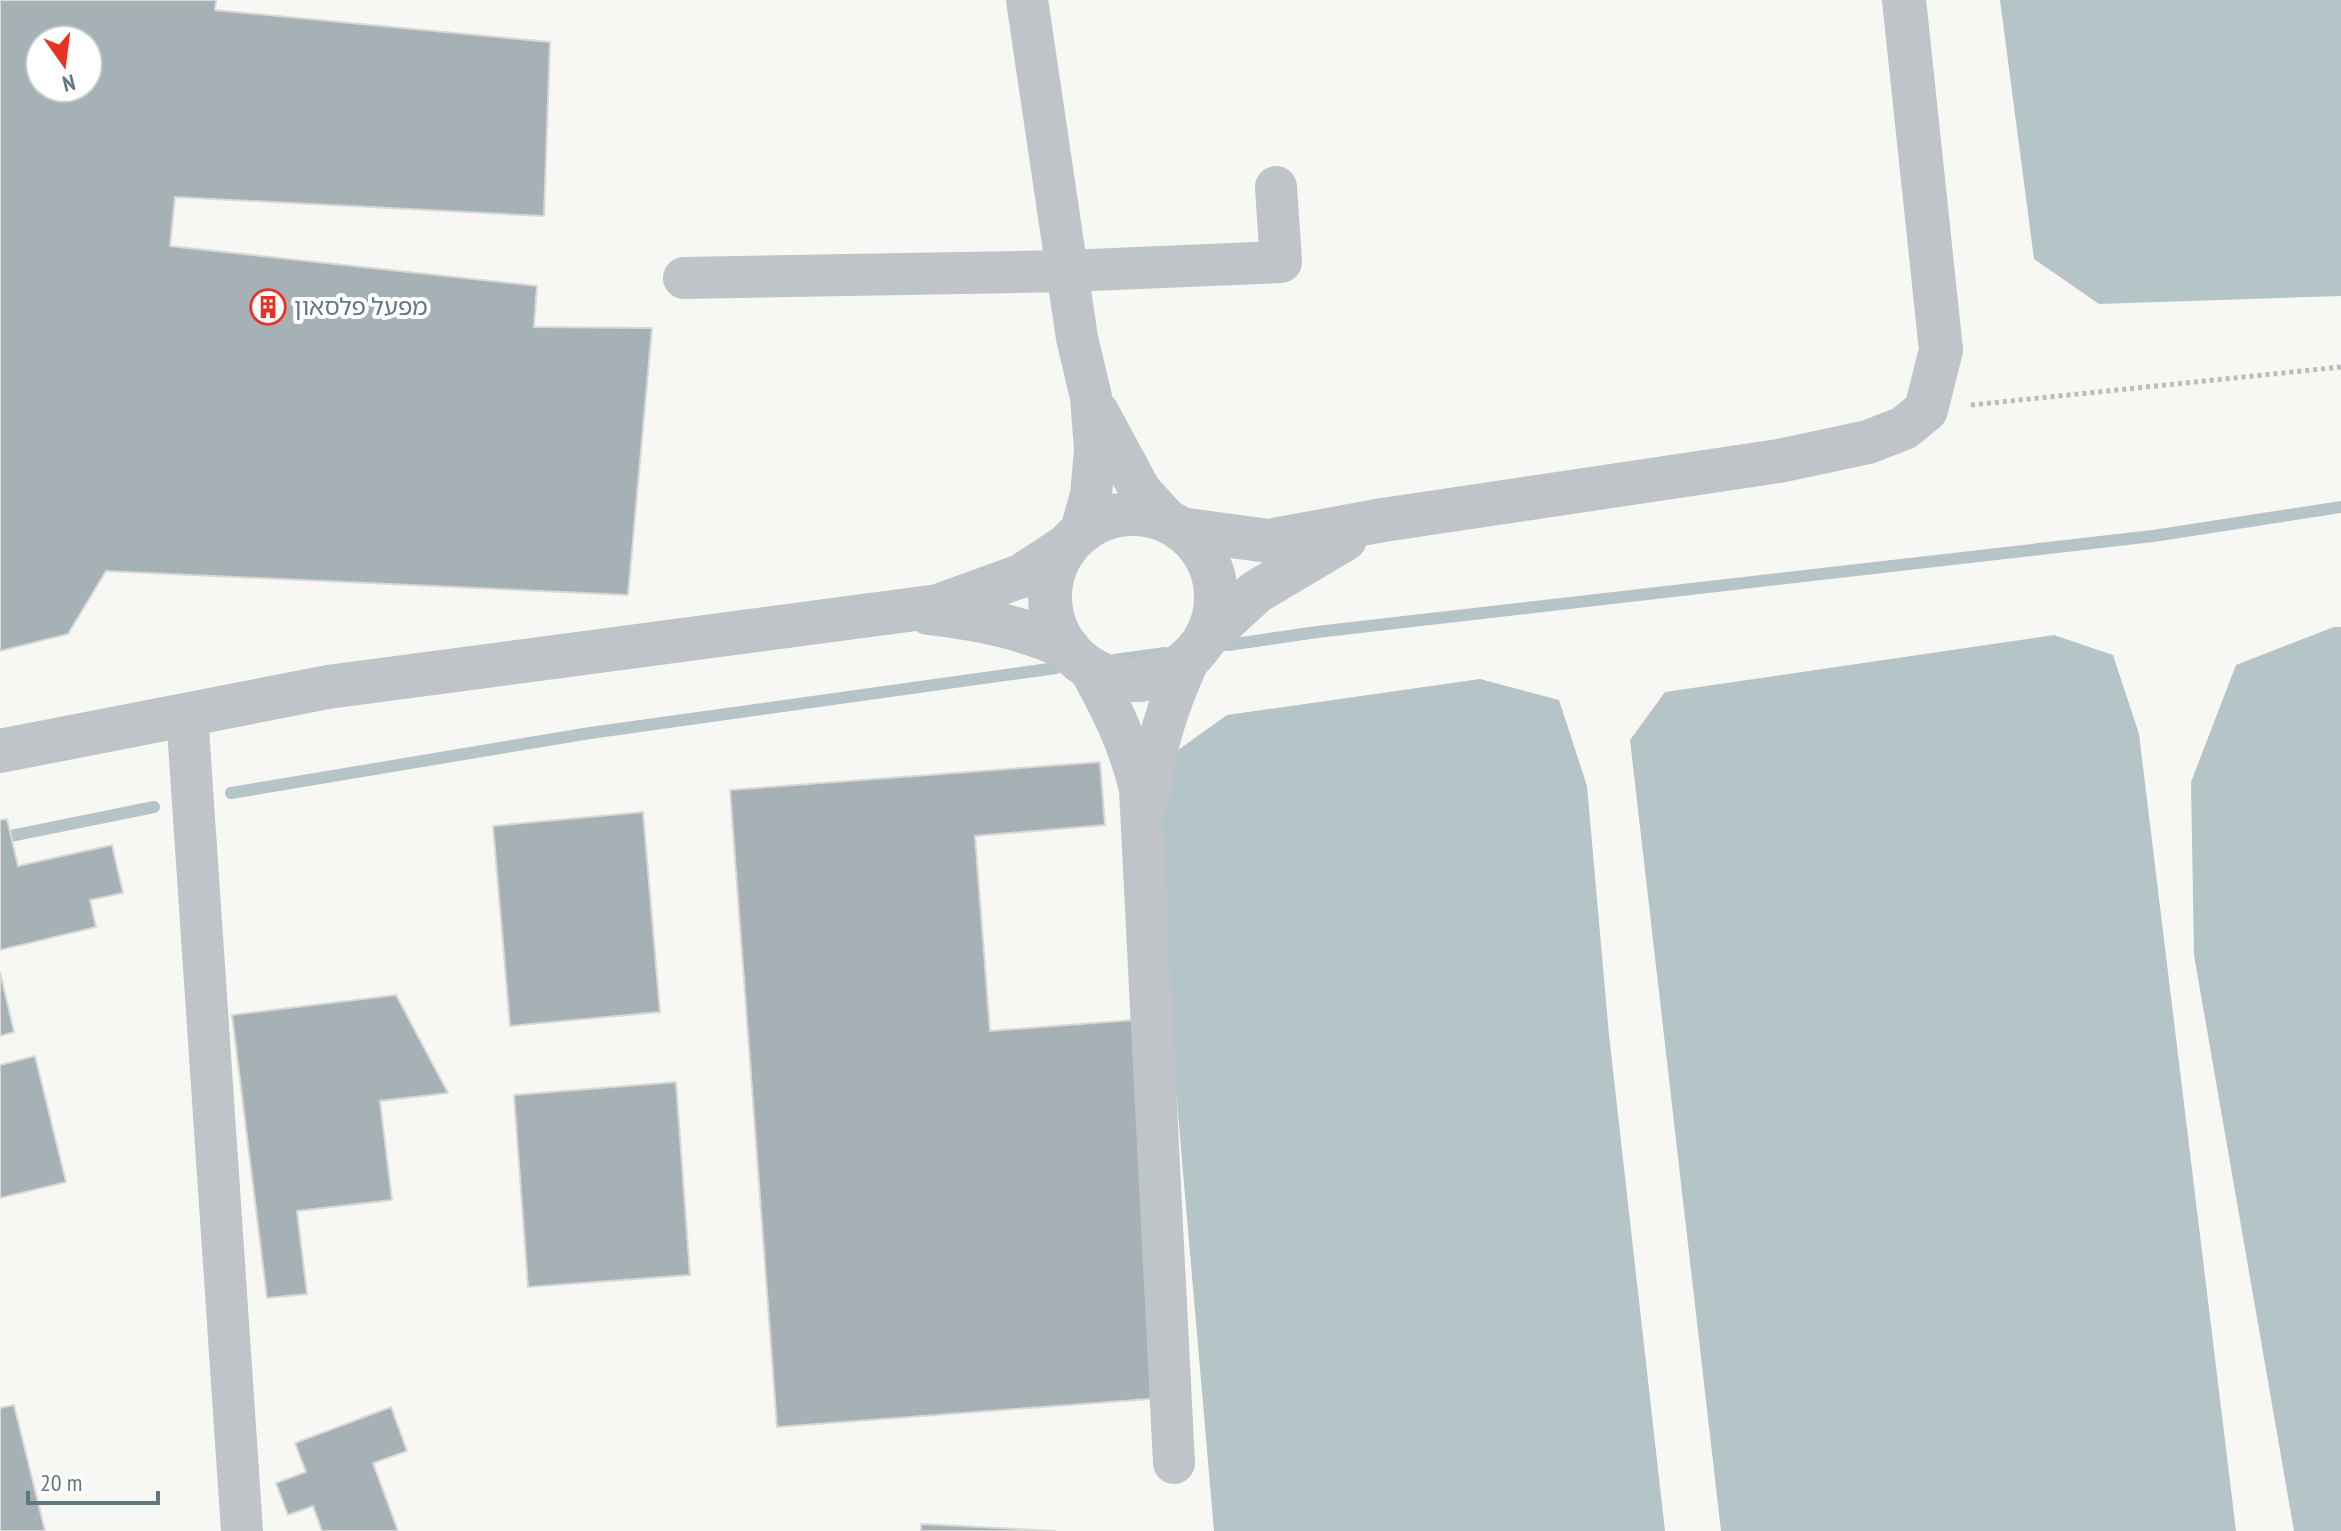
<svg xmlns="http://www.w3.org/2000/svg" width="2341" height="1531" viewBox="0 0 2341 1531" font-family="'PT Sans Narrow','Noto Sans Hebrew',sans-serif">
<style>
.water{fill:#b5c5c7}
.lines{fill:none;stroke-linecap:round;stroke-linejoin:round}
.stream{stroke:#b5c5c7;stroke-width:12}
.building{fill:#a5b1b4;stroke:#d9d8d7;stroke-width:2;fill-rule:evenodd}
.path{stroke:#b8bdbf;stroke-width:5;stroke-dasharray:4 4;stroke-linecap:butt}
.minor{stroke:#bec4c7;stroke-width:42}
.tertiary{stroke:#bec4c7;stroke-width:44}
.labels{text-anchor:middle;stroke-width:8;stroke-linejoin:round;paint-order:stroke}
.poi-label{font-size:24px;fill:#627880;stroke:#fff;text-anchor:start}
</style>
<rect width="100%" height="100%" fill="#f7f7f4"/>
<g class="water">
<path d="M2000,0H2341V296L2099,304L2034,259Z"/>
<path d="M2334,627H2341V1531H2294L2194,955L2191,782L2236,665Z"/>
<path d="M2054,635L2113,655L2139,734L2236,1531H1721L1630,740L1665,692Z"/>
<path d="M1480,679L1559,700L1587,786L1609,1035L1665,1531H1214L1156,859L1171,755L1227,715Z"/>
</g>
<g class="lines">
<g class="stream">
<path d="M1228,645L1317,632L2153,536L2341,507"/>
<path d="M1115,660L1165,653"/>
<path d="M231,793L590,733L1056,668"/>
<path d="M0,838L154,807"/>
</g>
</g>
<g class="building">
<path d="M0,0H216L215,10L550,42L544,216L175,197L170,246L537,286L534,327L652,328L628,595L106,571L68,634L0,651ZM40,40H88V88H40Z"/>
<path d="M1100,762L1105,825L975,836L990,1031L1133,1020L1162,1398L777,1427L730,790Z"/>
<path d="M643,812L660,1012L510,1026L493,826Z"/>
<path d="M7,819L18,866L112,845L123,893L90,900L96,927L0,950V820Z"/>
<path d="M0,972L14,1032L0,1036Z"/>
<path d="M396,995L448,1093L380,1101L392,1200L297,1211L307,1294L267,1298L232,1015Z"/>
<path d="M35,1056L66,1182L0,1198V1065Z"/>
<path d="M676,1082L690,1275L528,1287L514,1095Z"/>
<path d="M14,1405L45,1531H0V1408Z"/>
<path d="M391,1407L407,1451L373,1463L398,1531H322L313,1506L288,1515L276,1483L306,1472L295,1443Z"/>
<path d="M921,1524L1056,1531H921Z"/>
</g>
<g class="lines">
<path class="path" d="M1971,405L2341,367"/>
<g class="minor">
<path d="M1027,0L1077,338L1091,397L1095,450L1091,495L1080,534"/>
<path d="M684,278L1067,271L1281,262L1276,187"/>
<path d="M1098,412L1140,490L1169,522"/>
<path d="M1088,666C1111,707 1129,743 1140,789L1174,1463"/>
<path d="M187,714L242,1531"/>
<path d="M1149,798C1154,748 1168,705 1189,659"/>
</g>
<g class="tertiary">
<circle cx="1133" cy="597" r="83"/>
<path d="M1180,529L1268,541L1383,520L1779,461L1868,442L1904,428L1926,410L1941,350L1904,0"/>
<path d="M929,613C979,619 1022,627 1068,648"/>
<path d="M1206,638L1256,592L1345,539"/>
<path d="M0,751L328,687L938,606L1021,576L1068,545"/>
</g>
</g>
<defs>
<symbol id="building-ring" viewBox="-11 -11 22 22"><circle r="9.5" fill="#fff" stroke="#e73325" stroke-width="1.5"/><path d="M-4-6H4V6H1V3H-1V6H-4ZM-2.5-4.3h1.7v1.8h-1.7ZM.8-4.3h1.7v1.8H.8ZM-2.5-1h1.7V.8h-1.7ZM.8-1h1.7V.8H.8Z" fill="#e73325"/></symbol>
</defs>
<g fill-rule="evenodd">
<use href="#building-ring" x="248" y="287" width="40" height="40"/>
</g>
<g class="labels">
<g class="poi-label">
<text x="294" y="315">מפעל פלסאון</text>
</g>
</g>
<g transform="translate(64 64) rotate(166)"><circle r="38" fill="#ffffff" stroke="#c0c9cc" stroke-width="2"/>
<path d="M0-6L14 30L0 20L-14 30Z" fill="#e73325"/>
<text y="-12" font-size="22" font-weight="bold" text-anchor="middle" fill="#627880">N</text>
</g>
<path d="M28 1491v12h130v-12" fill="none" stroke="#627880" stroke-width="4"/>
<text x="40" y="1491" font-size="24" fill="#627880" stroke="#ffffff" stroke-width="6" paint-order="stroke">20 m</text>
</svg>
